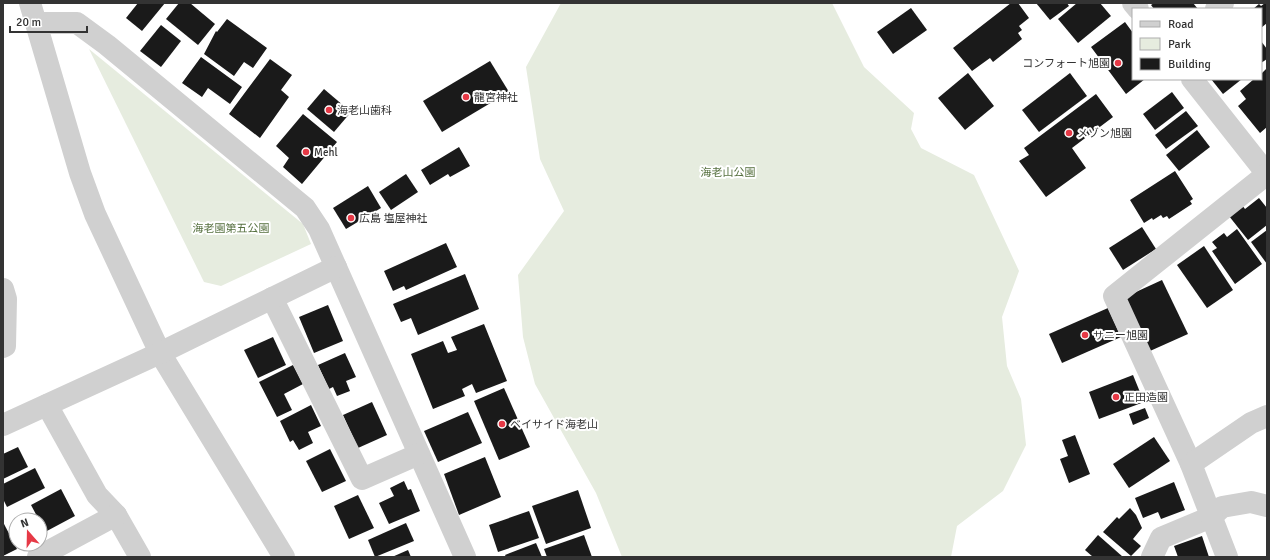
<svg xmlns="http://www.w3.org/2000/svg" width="1270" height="560" viewBox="0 0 1270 560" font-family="Signika,'Noto Sans JP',sans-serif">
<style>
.green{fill:#e6ecdf}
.building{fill:#1a1a1a}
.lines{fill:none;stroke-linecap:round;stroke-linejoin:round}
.minor{stroke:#d0d0d0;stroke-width:22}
.tertiary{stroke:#d0d0d0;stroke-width:22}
.poi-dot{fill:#e63946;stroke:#fff;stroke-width:1.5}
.labels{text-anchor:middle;stroke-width:4;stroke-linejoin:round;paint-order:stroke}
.poi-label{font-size:11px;fill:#333;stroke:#fff;text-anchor:start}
.park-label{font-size:11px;fill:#56703f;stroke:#fff}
</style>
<rect width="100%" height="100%" fill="#fff"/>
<g class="green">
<path d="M561,3H832L864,67L914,113L911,129L921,148L974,175L1019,271L1002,317L1007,366L1021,399L1026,445L1003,491L957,526L951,557H622L596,493L535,384L523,337L518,275L564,211L540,159L526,67Z"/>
<path d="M89,49L303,224L311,244L221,286L204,282Z"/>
</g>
<g class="building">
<path d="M138,3H165L142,31L126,18Z"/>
<path d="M179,3H190L215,24L198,45L166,19Z"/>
<path d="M1011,3H1018L1029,18L1019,26L1022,30L1018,33L1022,39L993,62L990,58L972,71L953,48Z"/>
<path d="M1036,3H1067L1069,6L1050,20Z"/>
<path d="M1077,3H1100L1111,16L1078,43L1058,19Z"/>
<path d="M1154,3H1193L1198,9H1154L1151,5Z"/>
<path d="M1265,3H1267V23L1261,28V9H1253L1259,4L1261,6Z"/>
<path d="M911,8L927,30L893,54L877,32Z"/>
<path d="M227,19L267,48L253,68L244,62L234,76L204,54L216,31L217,32Z"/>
<path d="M1125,22L1133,33V79H1145L1126,94L1091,47Z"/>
<path d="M161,25L181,41L161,67L140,51Z"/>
<path d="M1261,41L1267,49V59L1261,63Z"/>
<path d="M201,57L242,87L230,104L208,88L202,97L182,83Z"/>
<path d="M270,59L292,75L281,90L289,97L260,138L229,114Z"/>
<path d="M490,61L509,92L442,132L423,101Z"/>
<path d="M1267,68V127L1260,133L1238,106L1246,99L1240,91L1254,79H1261V74Z"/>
<path d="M968,73L994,106L965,130L938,98Z"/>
<path d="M1070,73L1087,96L1039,132L1022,110Z"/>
<path d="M1211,79H1242L1223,94Z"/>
<path d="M324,89L351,112L334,132L307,109Z"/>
<path d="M1172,92L1184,108L1155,130L1143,114Z"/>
<path d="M1096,94L1113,117L1072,148L1086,168L1046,197L1019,161L1029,155L1024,148Z"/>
<path d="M1186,111L1198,126L1166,149L1155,135Z"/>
<path d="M303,114L337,142L302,184L283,167L289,158L276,146Z"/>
<path d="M1197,130L1210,147L1179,171L1166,155Z"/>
<path d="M459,147L470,166L450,177L448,174L430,185L421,170Z"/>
<path d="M1175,171L1193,199L1190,201L1192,204L1169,219L1167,216L1163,218L1161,215L1153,220L1152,218L1144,223L1130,200Z"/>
<path d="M406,174L418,192L391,210L379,192Z"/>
<path d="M368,186L381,208L346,229L333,208Z"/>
<path d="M1259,198L1267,208V225L1248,240L1229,216L1242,205L1245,209Z"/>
<path d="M1142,227L1156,249L1123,270L1109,248Z"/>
<path d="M1237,229L1262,264L1235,284L1212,251L1217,248L1212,242L1224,233L1227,237Z"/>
<path d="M1267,230V264L1251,242Z"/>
<path d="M446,243L457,267L406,290L404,286L393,291L384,271Z"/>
<path d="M1204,246L1233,290L1207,308L1177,265Z"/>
<path d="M465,274L479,309L418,335L411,318L401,322L393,304Z"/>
<path d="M1162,280L1188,334L1150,351L1125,297Z"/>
<path d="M328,305L343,341L314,353L299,317Z"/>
<path d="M1108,308L1121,337L1062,363L1049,334Z"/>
<path d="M484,324L507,381L476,393L472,384L462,389L465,396L433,409L411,354L443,341L448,353L457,350L451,337Z"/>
<path d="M273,337L286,365L258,378L244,350Z"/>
<path d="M345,353L356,377L346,381L350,391L337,396L333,387L329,389L318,365Z"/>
<path d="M293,365L303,384L284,394L292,410L277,417L259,382Z"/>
<path d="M1133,375L1144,402L1099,419L1089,392Z"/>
<path d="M504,388L530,447L499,460L474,401Z"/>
<path d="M372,402L387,435L358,448L343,415Z"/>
<path d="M311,405L321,426L308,432L313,443L299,450L293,440L290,442L280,421Z"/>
<path d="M1145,408L1149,418L1133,425L1129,414Z"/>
<path d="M468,412L482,443L438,462L424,431Z"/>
<path d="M1075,435L1090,474L1069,483L1060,459L1068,456L1062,440Z"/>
<path d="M1154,437L1170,461L1129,488L1113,464Z"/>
<path d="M18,447L28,467L3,479V454Z"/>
<path d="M330,449L346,481L322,492L306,461Z"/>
<path d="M485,457L501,497L459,515L444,474Z"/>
<path d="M35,468L45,488L7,507L3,499V484Z"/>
<path d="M404,481L408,490L411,489L420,511L389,524L379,503L394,496L390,488Z"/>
<path d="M1174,482L1185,510L1161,519L1158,512L1143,518L1135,498Z"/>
<path d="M61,489L75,516L45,532L40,523V520H39L31,505Z"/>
<path d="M578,490L591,528L546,544L532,506Z"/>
<path d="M358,495L374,528L349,539L334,506Z"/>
<path d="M1130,508L1136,515L1142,528L1133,539L1141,546L1131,556L1103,532L1117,517L1119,519Z"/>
<path d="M529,511L539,538L498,552L489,525Z"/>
<path d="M3,522L17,549L3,556Z"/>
<path d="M406,523L414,541L375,557L368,540Z"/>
<path d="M584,535L592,557H547L544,549Z"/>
<path d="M1098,535L1123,557H1093L1085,550Z"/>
<path d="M1202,536L1209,557H1178L1174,546Z"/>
<path d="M536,543L542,557H506L505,555Z"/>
<path d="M408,550L411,557H392Z"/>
</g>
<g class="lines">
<g class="minor">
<path d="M1133,3L1138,9"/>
<path d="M1216,9L1223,3"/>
<path d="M36,23H77L107,45L305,208L319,229L465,557"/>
<path d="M1192,79L1267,174"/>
<path d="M3,289L6,299L5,346L3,347"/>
<path d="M272,298L362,479L419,454"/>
<path d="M47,405L97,495L116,515L140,557"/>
<path d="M1191,464L1114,296L1267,174"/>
<path d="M38,557L116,515"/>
<path d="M1152,557L1161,538L1211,517L1222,507L1251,502L1267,506"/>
<path d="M1227,557L1191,464L1251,423L1267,416"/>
</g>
<g class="tertiary">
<path d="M30,3L80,173L95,214L160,353L284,557"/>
<path d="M3,425L160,353L336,267"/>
</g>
</g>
<g class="poi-dot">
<circle cx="1118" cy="63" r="4"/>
<circle cx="466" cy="97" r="4"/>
<circle cx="329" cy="110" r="4"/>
<circle cx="1069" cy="133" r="4"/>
<circle cx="306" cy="152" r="4"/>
<circle cx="351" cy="218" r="4"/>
<circle cx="1085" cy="335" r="4"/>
<circle cx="1116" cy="397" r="4"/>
<circle cx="502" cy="424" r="4"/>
</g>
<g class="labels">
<g class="poi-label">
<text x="1110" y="67" text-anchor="end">コンフォート旭園</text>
<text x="474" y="101">龍宮神社</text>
<text x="337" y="114">海老山歯科</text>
<text x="1077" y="137">メゾン旭園</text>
<text x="314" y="156">Mehl</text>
<text x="359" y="222">広島 塩屋神社</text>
<text x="1093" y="339">サニー旭園</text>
<text x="1124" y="401">正田造園</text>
<text x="510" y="428">ベイサイド海老山</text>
</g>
<g class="park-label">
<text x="728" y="176">海老山公園</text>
<text x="231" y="232">海老園第五公園</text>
</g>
</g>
<rect width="1270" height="560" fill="none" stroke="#333333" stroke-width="8"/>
<rect x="1132" y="8" width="130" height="72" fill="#ffffff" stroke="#adadad"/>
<rect x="1140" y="21" width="20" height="6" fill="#d0d0d0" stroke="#adadad"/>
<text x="1168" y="28" font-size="12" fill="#333333">Road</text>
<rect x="1140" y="38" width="20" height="12" fill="#e6ecdf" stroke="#adadad"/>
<text x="1168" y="48" font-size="12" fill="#333333">Park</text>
<rect x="1140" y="58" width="20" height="12" fill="#1a1a1a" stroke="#adadad"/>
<text x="1168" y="68" font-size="12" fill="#333333">Building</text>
<g transform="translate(28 532) rotate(340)"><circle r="19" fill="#ffffff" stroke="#adadad"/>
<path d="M0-3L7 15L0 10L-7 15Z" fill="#e63946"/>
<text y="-6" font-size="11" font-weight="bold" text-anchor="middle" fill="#333333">N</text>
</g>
<path d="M10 26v6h77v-6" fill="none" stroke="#333333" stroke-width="2"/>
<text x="16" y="26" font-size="12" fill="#333333" stroke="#ffffff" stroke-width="3" paint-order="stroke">20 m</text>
</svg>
